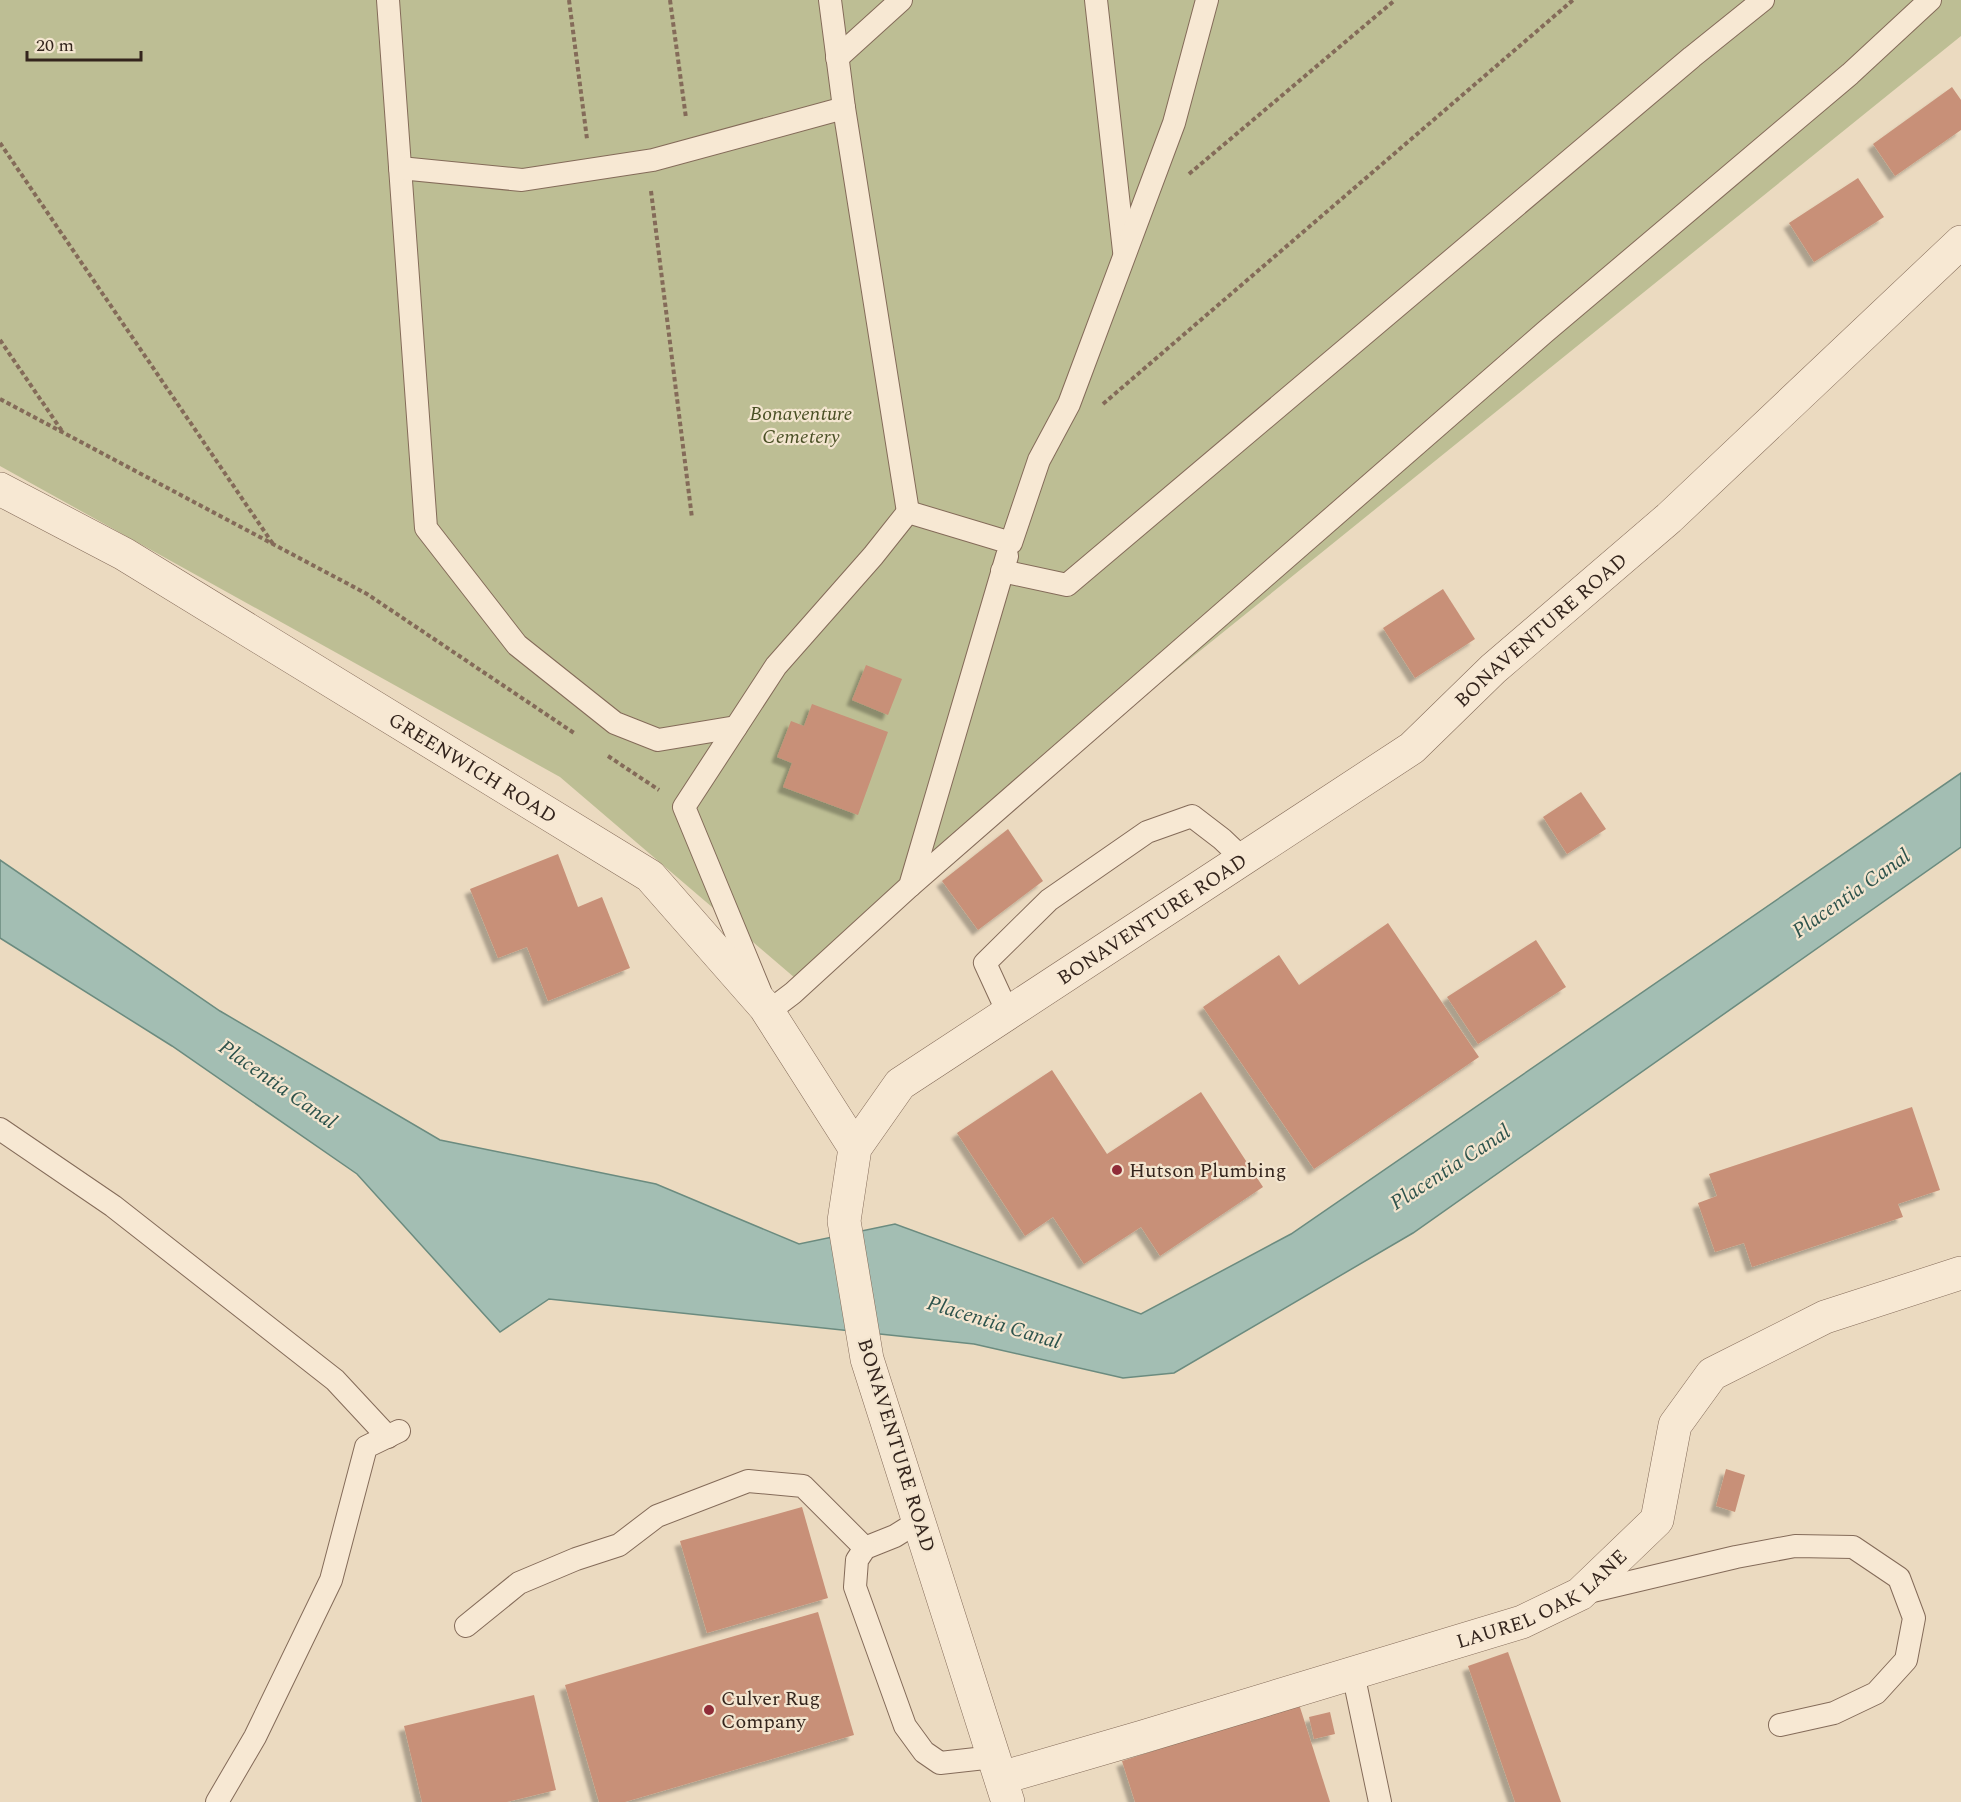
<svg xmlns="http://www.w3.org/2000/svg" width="1961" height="1802" viewBox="0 0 1961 1802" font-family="Spectral,serif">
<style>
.cemetery{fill:#bdbe94}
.water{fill:#a3beb3;stroke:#6b8b7f;stroke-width:1.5}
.building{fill:#c89078;filter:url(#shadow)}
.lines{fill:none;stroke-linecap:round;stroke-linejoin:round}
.service-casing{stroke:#846b59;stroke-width:24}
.minor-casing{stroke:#846b59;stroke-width:34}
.tertiary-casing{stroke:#846b59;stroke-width:34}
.path{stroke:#846b59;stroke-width:4;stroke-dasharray:4.5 3;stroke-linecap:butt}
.service{stroke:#f7e8d3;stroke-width:22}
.minor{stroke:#f7e8d3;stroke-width:33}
.tertiary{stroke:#f7e8d3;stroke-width:33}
.poi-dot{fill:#902c38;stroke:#f3e5cf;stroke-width:2}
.labels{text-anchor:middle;stroke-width:4.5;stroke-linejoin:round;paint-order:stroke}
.park-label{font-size:20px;font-style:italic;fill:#494f24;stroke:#f3e5cf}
.street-label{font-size:20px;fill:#34251d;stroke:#f3e5cf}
.poi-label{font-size:20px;fill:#34251d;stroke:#f3e5cf;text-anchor:start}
.water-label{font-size:21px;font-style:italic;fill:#2d534c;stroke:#f3e5cf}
</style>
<defs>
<filter id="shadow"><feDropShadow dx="-5.5" dy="5.5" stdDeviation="1.5" flood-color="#0004"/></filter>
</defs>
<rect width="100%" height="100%" fill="#ebdac0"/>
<path class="cemetery" d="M0,0H1961V36L795,978L560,777L0,466Z"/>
<path class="water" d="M1961,773V847L1413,1233L1174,1373L1123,1378L974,1344L549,1299L500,1332L357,1174L172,1046L0,938V860L220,1011L440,1140L656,1184L799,1244L895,1224L1141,1314L1291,1234Z"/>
<g class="building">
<path d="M1952,87L1961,100V130L1895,176L1873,144Z"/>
<path d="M1858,178L1884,217L1814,262L1789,223Z"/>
<path d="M1443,589L1475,639L1415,678L1383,628Z"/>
<path d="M866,665L902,679L888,715L852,700Z"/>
<path d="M812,704L888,732L858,815L783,787L792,763L777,757L791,721L804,726Z"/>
<path d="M1581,792L1606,829L1567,854L1543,817Z"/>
<path d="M1008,829L1043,881L978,930L942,881Z"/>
<path d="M558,854L578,907L602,897L630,968L548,1001L527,947L498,958L470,889Z"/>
<path d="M1388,923L1479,1057L1314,1169L1203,1007L1279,955L1299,985Z"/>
<path d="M1536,940L1566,987L1478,1044L1447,997Z"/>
<path d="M1052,1070L1107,1154L1201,1092L1263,1187L1160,1256L1141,1227L1084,1264L1053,1217L1025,1236L957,1133Z"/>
<path d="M1912,1107L1940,1190L1898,1204L1903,1217L1752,1267L1744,1243L1715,1252L1698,1203L1717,1196L1709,1174Z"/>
<path d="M1726,1469L1745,1475L1735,1512L1716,1506Z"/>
<path d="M802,1507L828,1598L707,1633L680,1541Z"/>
<path d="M818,1612L854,1735L625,1802H599L565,1685Z"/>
<path d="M1508,1652L1561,1802H1515L1468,1666Z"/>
<path d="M534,1695L556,1790L507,1802H422L404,1726Z"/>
<path d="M1299,1704L1330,1802H1135L1122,1761Z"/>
<path d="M1330,1712L1335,1734L1314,1739L1309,1717Z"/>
</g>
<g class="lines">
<defs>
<g id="service">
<path d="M388,0L426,528L517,645L615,723L658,740L736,727"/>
<path d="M830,0L844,108L908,512"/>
<path d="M1096,0L1124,251"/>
<path d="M837,58L901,0"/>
<path d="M400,168L522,180L653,160L844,108"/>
<path d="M1002,571L1067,585L1692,57L1763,0"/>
<path d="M910,886L1545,332L1850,74L1930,0"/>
<path d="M760,991L684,807L776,666L873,556L908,512L1011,543L1039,460L1069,404L1174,123L1207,0"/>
<path d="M768,1012L793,993L910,886L1007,556"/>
<path d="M1008,1013L985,963L1049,900L1147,832L1192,816L1222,839L1243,859"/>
<path d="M0,1129L113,1206L335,1380L388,1437"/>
<path d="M919,1521L895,1536L865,1548L857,1560L855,1587L905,1726L924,1752L940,1763L994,1757"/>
<path d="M1584,1593L1736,1557L1795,1546L1853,1547L1899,1578L1914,1618L1906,1660L1876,1693L1834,1713L1780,1725"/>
<path d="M466,1626L519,1583L576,1559L619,1545L657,1516L748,1481L803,1486L865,1548"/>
<path d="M1353,1673L1380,1802"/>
<path d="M217,1802L255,1737L331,1580L366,1447L399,1431"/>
</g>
<g id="minor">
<path id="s1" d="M0,489L124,554L650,876L765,1007L855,1148"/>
<path id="s2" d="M1001,1778L1142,1737L1522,1622L1580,1594L1657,1520L1675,1425L1712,1374L1825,1317L1961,1273"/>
</g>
<g id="tertiary">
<path id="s3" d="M1008,1802L867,1359L844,1221L855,1148L900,1084L1412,748L1493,669L1669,518L1961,242"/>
</g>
</defs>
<use href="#service" class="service-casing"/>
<use href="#minor" class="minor-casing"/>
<use href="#tertiary" class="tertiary-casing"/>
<g class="path">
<path d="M569,0L587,139"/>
<path d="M670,0L686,118"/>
<path d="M0,143L273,544"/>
<path d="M1189,174L1395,0"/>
<path d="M651,191L692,518"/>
<path d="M0,340L62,431"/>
<path d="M0,399L367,594L574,733"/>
<path d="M1103,404L1573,0"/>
<path d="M608,756L659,790"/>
</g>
<use href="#service" class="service"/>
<use href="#minor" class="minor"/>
<use href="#tertiary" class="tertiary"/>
</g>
<g class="poi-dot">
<circle cx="1117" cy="1170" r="6"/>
<circle cx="709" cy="1710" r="6"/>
</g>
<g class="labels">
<g class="park-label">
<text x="801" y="420">Bonaventure<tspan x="801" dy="23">Cemetery</tspan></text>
</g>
<g class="street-label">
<text dy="7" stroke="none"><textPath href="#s3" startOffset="1544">BONAVENTURE ROAD</textPath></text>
<text dy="7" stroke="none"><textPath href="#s1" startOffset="549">GREENWICH ROAD</textPath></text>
<text dy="7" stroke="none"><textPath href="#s3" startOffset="1058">BONAVENTURE ROAD</textPath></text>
<text transform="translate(897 1445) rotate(73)" y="7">BONAVENTURE ROAD</text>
<text dy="7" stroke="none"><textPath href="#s2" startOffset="572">LAUREL OAK LANE</textPath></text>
</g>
<g class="poi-label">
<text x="1129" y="1177">Hutson Plumbing</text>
<text x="721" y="1705">Culver Rug<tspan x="721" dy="23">Company</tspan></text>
</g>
<g class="water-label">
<text transform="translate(1851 893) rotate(-35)" y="7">Placentia Canal</text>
<text transform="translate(278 1084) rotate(35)" y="7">Placentia Canal</text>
<text transform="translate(1450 1167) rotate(-33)" y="7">Placentia Canal</text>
<text transform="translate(994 1322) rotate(17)" y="7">Placentia Canal</text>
</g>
</g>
<path d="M27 51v9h114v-9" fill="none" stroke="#34251d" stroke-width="3"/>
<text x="36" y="51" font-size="18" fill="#34251d" stroke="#f3e5cf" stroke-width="4.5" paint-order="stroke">20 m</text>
</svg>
